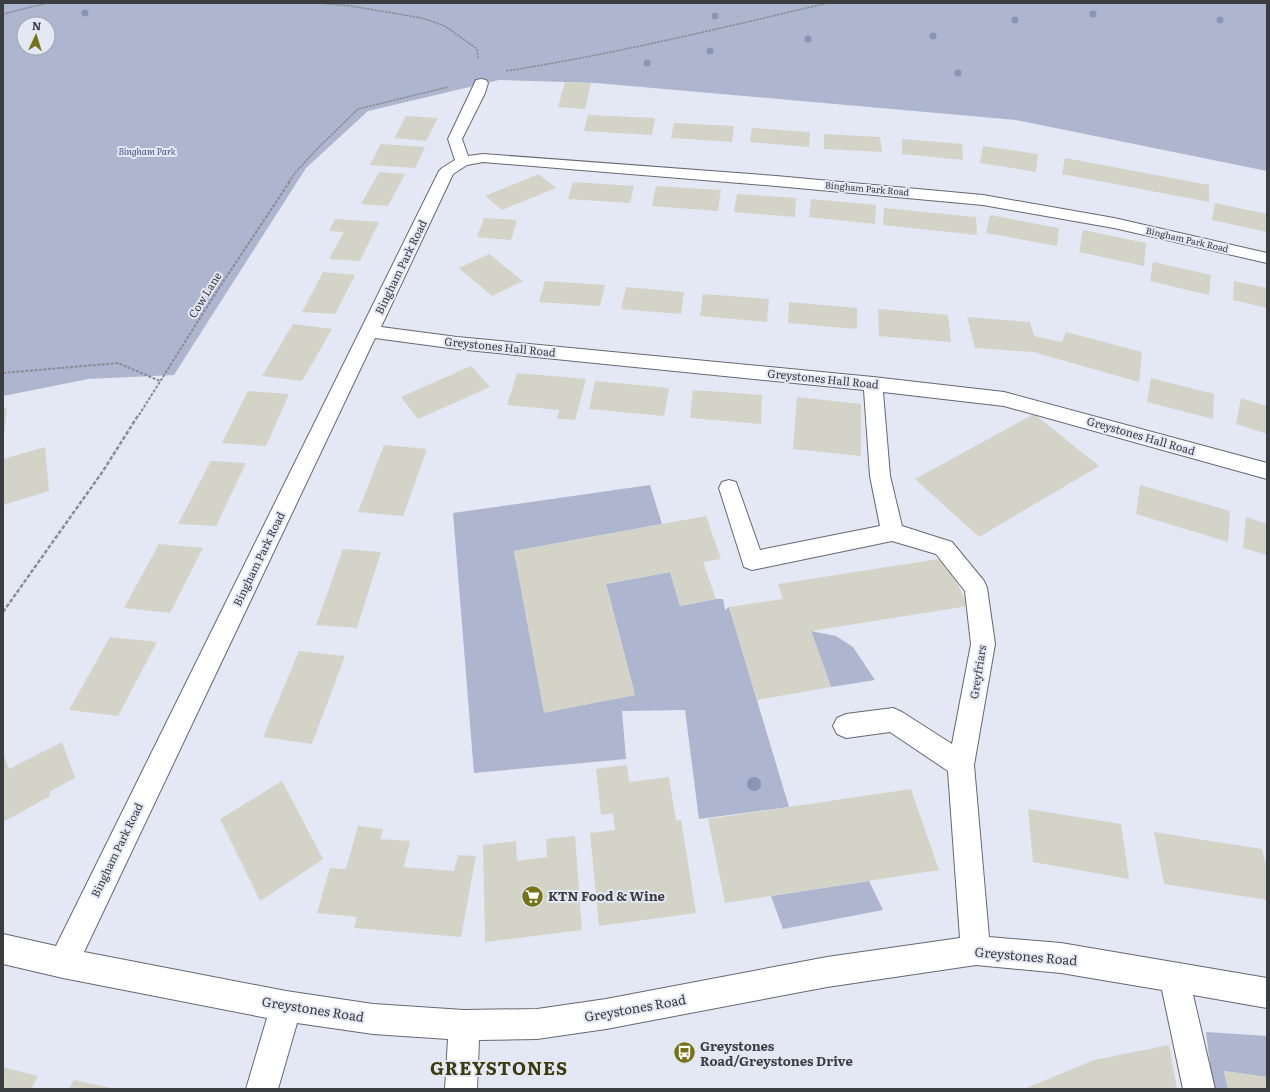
<svg xmlns="http://www.w3.org/2000/svg" width="1270" height="1092" viewBox="0 0 1270 1092" font-family="Literata,serif">
<style>
.green{fill:#adb5cf;fill-rule:evenodd}
.building{fill:#d3d3c7}
.lines{fill:none;stroke-linecap:round;stroke-linejoin:round}
.minor-casing{stroke:#646872;stroke-width:2}
.path-far2{stroke:#898c94;stroke-width:1.5;stroke-dasharray:2.5 1;stroke-linecap:butt}
.path-far1{stroke:#898c94;stroke-width:2;stroke-dasharray:3 1.5;stroke-linecap:butt}
.path{stroke:#898c94;stroke-width:2.5;stroke-dasharray:4 2;stroke-linecap:butt}
.minor{fill:#fff;fill-rule:evenodd}
.tree{fill:#8b94b5}
.labels{text-anchor:middle;stroke-width:4;stroke-linejoin:round;paint-order:stroke}
.far-park-label{font-size:9px;font-style:italic;fill:#425082;stroke:#e4e8f4}
.far-street-label{font-size:9px;fill:#3b3d41;stroke:#e4e8f4}
.street-label{font-size:11px;fill:#3b3d41;stroke:#e4e8f4}
.near-poi-label{font-size:13px;font-weight:bold;fill:#3b3d41;stroke:#e4e8f4;text-anchor:start}
.near-street-label{font-size:13px;fill:#3b3d41;stroke:#e4e8f4}
.near-district-label{font-size:18px;font-weight:bold;letter-spacing:1px;fill:#3a3910;stroke:#e4e8f4}
</style>
<rect width="100%" height="100%" fill="#e4e8f4"/>
<g class="green">
<path d="M3,3H1267V171L1016,120L596,83L499,80L368,111L306,168L174,375L88,379L3,396ZM24,24H48V48H24Z"/>
<path d="M650,485L662,524L514,551L544,712L635,695L606,584L670,572L680,606L716,599H723L725,610L729,607L789,807L699,819L685,710L622,711L626,759L474,773L453,513Z"/>
<path d="M811,631L836,636L853,647L875,680L831,687Z"/>
<path d="M869,881L883,910L783,929L771,896Z"/>
<path d="M1206,1032L1267,1036V1077L1224,1071L1228,1089H1213Z"/>
</g>
<g class="building">
<path d="M565,82L591,83L585,109L558,107Z"/>
<path d="M588,115L655,118L652,135L584,131Z"/>
<path d="M406,116L438,118L426,141L394,138Z"/>
<path d="M674,123L734,126L732,142L671,138Z"/>
<path d="M752,128L810,132L809,147L750,142Z"/>
<path d="M824,134L880,137L882,152L824,149Z"/>
<path d="M902,139L962,144L963,160L902,154Z"/>
<path d="M381,144L425,147L415,168L370,165Z"/>
<path d="M983,146L1038,154L1036,172L980,163Z"/>
<path d="M1065,158L1209,185V202L1062,174Z"/>
<path d="M379,172L405,174L388,206L361,204Z"/>
<path d="M539,174L556,188L502,210L485,196Z"/>
<path d="M573,182L634,186L630,203L568,199Z"/>
<path d="M656,186L721,190L718,211L652,206Z"/>
<path d="M737,194L796,198L795,217L734,212Z"/>
<path d="M811,199L876,205L875,224L809,217Z"/>
<path d="M1215,203L1267,214V232L1212,220Z"/>
<path d="M884,208L976,217L977,235L883,225Z"/>
<path d="M990,215L1059,228L1057,246L986,233Z"/>
<path d="M484,218L517,220L511,240L477,237Z"/>
<path d="M335,219L379,222L360,261L329,259L344,232L329,231Z"/>
<path d="M1083,230L1146,243L1144,266L1079,252Z"/>
<path d="M489,254L523,281L492,296L459,268Z"/>
<path d="M1153,262L1211,275L1209,295L1150,281Z"/>
<path d="M323,272L355,275L335,314L302,312Z"/>
<path d="M545,281L605,285L600,306L539,302Z"/>
<path d="M1234,281L1267,288V308L1233,300Z"/>
<path d="M626,287L684,292L681,314L621,309Z"/>
<path d="M703,294L769,299L767,322L700,316Z"/>
<path d="M789,302L857,308V329L788,323Z"/>
<path d="M878,309L948,315L951,342L879,336Z"/>
<path d="M967,317L1030,322L1034,336L1062,342L1066,332L1142,352L1139,382L1033,352L975,348Z"/>
<path d="M293,324L332,329L302,381L262,376Z"/>
<path d="M471,366L490,387L418,419L401,397Z"/>
<path d="M517,373L586,379L575,420L557,419L559,410L507,405Z"/>
<path d="M1151,378L1214,394L1213,419L1147,402Z"/>
<path d="M595,381L669,388L664,416L589,409Z"/>
<path d="M693,390L762,395L761,424L690,418Z"/>
<path d="M248,391L289,394L266,446L222,443Z"/>
<path d="M797,397L861,404V456L793,449Z"/>
<path d="M1241,398L1267,406V434L1236,424Z"/>
<path d="M7,407L4,434H3V408Z"/>
<path d="M1034,414L1099,466L979,537L915,479Z"/>
<path d="M384,445L427,449L403,516L358,512Z"/>
<path d="M45,447L49,491L3,505V459Z"/>
<path d="M211,461L246,463L216,526L178,524Z"/>
<path d="M1140,485L1230,511L1228,542L1136,514Z"/>
<path d="M706,516L721,559L703,562L716,599L680,606L670,572L606,584L635,695L544,713L514,551Z"/>
<path d="M1246,517L1267,524V555L1243,548Z"/>
<path d="M159,544L203,548L170,613L124,608Z"/>
<path d="M343,549L381,552L357,628L316,625Z"/>
<path d="M945,558L968,606L811,631L831,687L757,700L729,607L783,599L778,584Z"/>
<path d="M110,637L157,642L118,716L69,710Z"/>
<path d="M299,651L345,656L312,744L263,737Z"/>
<path d="M62,742L75,778L49,792L50,796L3,822V753L9,769Z"/>
<path d="M627,765L629,782L669,777L676,821L681,820L696,913L599,926L590,833L615,830L613,813L601,815L596,769Z"/>
<path d="M282,781L323,859L260,901L220,819Z"/>
<path d="M911,789L939,870L725,903L708,819Z"/>
<path d="M1028,809L1121,824L1129,879L1033,862Z"/>
<path d="M358,826L383,829L380,839L410,841L404,867L454,871L458,855L476,856L461,937L354,928L357,917L317,913L330,868L346,869Z"/>
<path d="M1154,832L1262,849L1267,869V900L1164,884Z"/>
<path d="M575,836L582,930L485,942L483,845L516,841L517,861L547,857L546,839Z"/>
<path d="M1169,1045L1177,1089H1024L1094,1060Z"/>
<path d="M3,1067L38,1076L31,1089H3Z"/>
<path d="M1224,1071L1267,1077V1089H1228Z"/>
<path d="M74,1080L111,1088V1089H69Z"/>
</g>
<g class="lines">
<defs>
<path id="minor" d="M481,79L486,80L488,83L485,93L462,139L468,156L483,154L776,176L983,195L1114,218L1267,253V263L1114,228L983,205L776,186L483,162L467,165L453,174L381,327L457,337L873,377L1004,392L1267,463V479L1004,406L883,392L890,476L902,526L952,542L984,581L987,588L995,644L974,765L989,937L1061,943L1267,978V1008L1193,995L1215,1089H1183L1162,990L1061,973L976,965L827,987L606,1029L537,1039L479,1040L477,1089H445L448,1039L373,1034L297,1023L278,1089H246L267,1018L63,978L3,964V934L56,946L439,171L442,168L455,160L448,139L476,80ZM375,338L457,349L864,390L870,476L880,526L760,550L736,482L729,480L722,482L719,488L744,567L752,570L892,541L936,554L965,591L971,644L952,744L902,712L893,708L846,714L837,718L833,726L837,734L846,738L890,732L948,771L960,938L827,957L606,999L537,1009L464,1010L373,1004L286,991L84,952Z"/>
</defs>
<use href="#minor" class="minor-casing"/>
<g class="path-far2">
<path d="M319,3L351,6L422,18L445,26L477,49L478,58"/>
<path d="M3,14L47,3"/>
<path d="M506,71C615,54 721,28 828,3"/>
<path d="M289,182L295,173L316,150L358,109L448,87"/>
</g>
<g class="path-far1">
<path d="M3,373L118,363L160,381"/>
<path d="M139,415L217,291L290,181"/>
</g>
<path class="path" d="M3,612L103,471L139,414"/>
<use href="#minor" class="minor"/>
</g>
<g class="tree">
<circle cx="85" cy="13" r="3.5"/>
<circle cx="1093" cy="14" r="3.5"/>
<circle cx="715" cy="16" r="3.5"/>
<circle cx="1015" cy="20" r="3.5"/>
<circle cx="1220" cy="20" r="3.5"/>
<circle cx="933" cy="36" r="3.5"/>
<circle cx="808" cy="39" r="3.5"/>
<circle cx="710" cy="51" r="3.5"/>
<circle cx="647" cy="63" r="3.5"/>
<circle cx="958" cy="73" r="3.5"/>
<circle cx="754" cy="784" r="7"/>
</g>
<defs>
<symbol id="supermarket-disc" viewBox="-11 -11 22 22"><circle r="9.5" fill="#757317" stroke="#e4e8f4"/><path d="M-6-5.5h2.5l.6 2H6L4.5 2H-2.5L-4.4-4H-6ZM-1.5 3.2a1.3 1.3 0 1 0 .1 0ZM3 3.2a1.3 1.3 0 1 0 .1 0Z" fill="#fff"/></symbol>
<symbol id="bus-disc" viewBox="-11 -11 22 22"><circle r="9.5" fill="#757317" stroke="#e4e8f4"/><path d="M-5-6H5V4H4V6H2V4H-2V6H-4V4H-5ZM-3.5-4V0h7V-4ZM-3.5 1.2v1.5H-2V1.2ZM2 1.2v1.5H3.5V1.2Z" fill="#fff"/></symbol>
</defs>
<g fill-rule="evenodd">
<use href="#supermarket-disc" x="520" y="884" width="25" height="25"/>
<use href="#bus-disc" x="672" y="1040" width="25" height="25"/>
</g>
<g class="labels">
<g class="far-park-label">
<text x="147" y="155">Bingham Park</text>
</g>
<g class="far-street-label">
<text transform="translate(867 189) rotate(5)" y="3">Bingham Park Road</text>
<text transform="translate(1187 240) rotate(13)" y="3">Bingham Park Road</text>
</g>
<g class="street-label">
<text transform="translate(401 267) rotate(-64)" y="4">Bingham Park Road</text>
<text transform="translate(205 295) rotate(-58)" y="4">Cow Lane</text>
<text transform="translate(500 347) rotate(6)" y="4">Greystones Hall Road</text>
<text transform="translate(823 379) rotate(6)" y="4">Greystones Hall Road</text>
<text transform="translate(1141 436) rotate(16)" y="4">Greystones Hall Road</text>
<text transform="translate(259 559) rotate(-64)" y="4">Bingham Park Road</text>
<text transform="translate(978 672) rotate(-81)" y="4">Greyfriars</text>
<text transform="translate(117 850) rotate(-64)" y="4">Bingham Park Road</text>
</g>
<g class="near-poi-label">
<text x="548" y="901">KTN Food &amp; Wine</text>
<text x="700" y="1051">Greystones<tspan x="700" dy="15">Road/Greystones Drive</tspan></text>
</g>
<g class="near-street-label">
<text transform="translate(1026 956) rotate(5)" y="5">Greystones Road</text>
<text transform="translate(635 1008) rotate(-10)" y="5">Greystones Road</text>
<text transform="translate(313 1009) rotate(9)" y="5">Greystones Road</text>
</g>
<g class="near-district-label">
<text x="499" y="1075">GREYSTONES</text>
</g>
</g>
<rect width="1270" height="1092" fill="none" stroke="#3b3d41" stroke-width="8"/>
<g transform="translate(36 36) rotate(4)"><circle r="19" fill="#e4e8f4" stroke="#a0a4ac"/>
<path d="M0-3L7 15L0 10L-7 15Z" fill="#757317"/>
<text y="-6" font-size="11" font-weight="bold" text-anchor="middle" fill="#3b3d41">N</text>
</g>
</svg>
